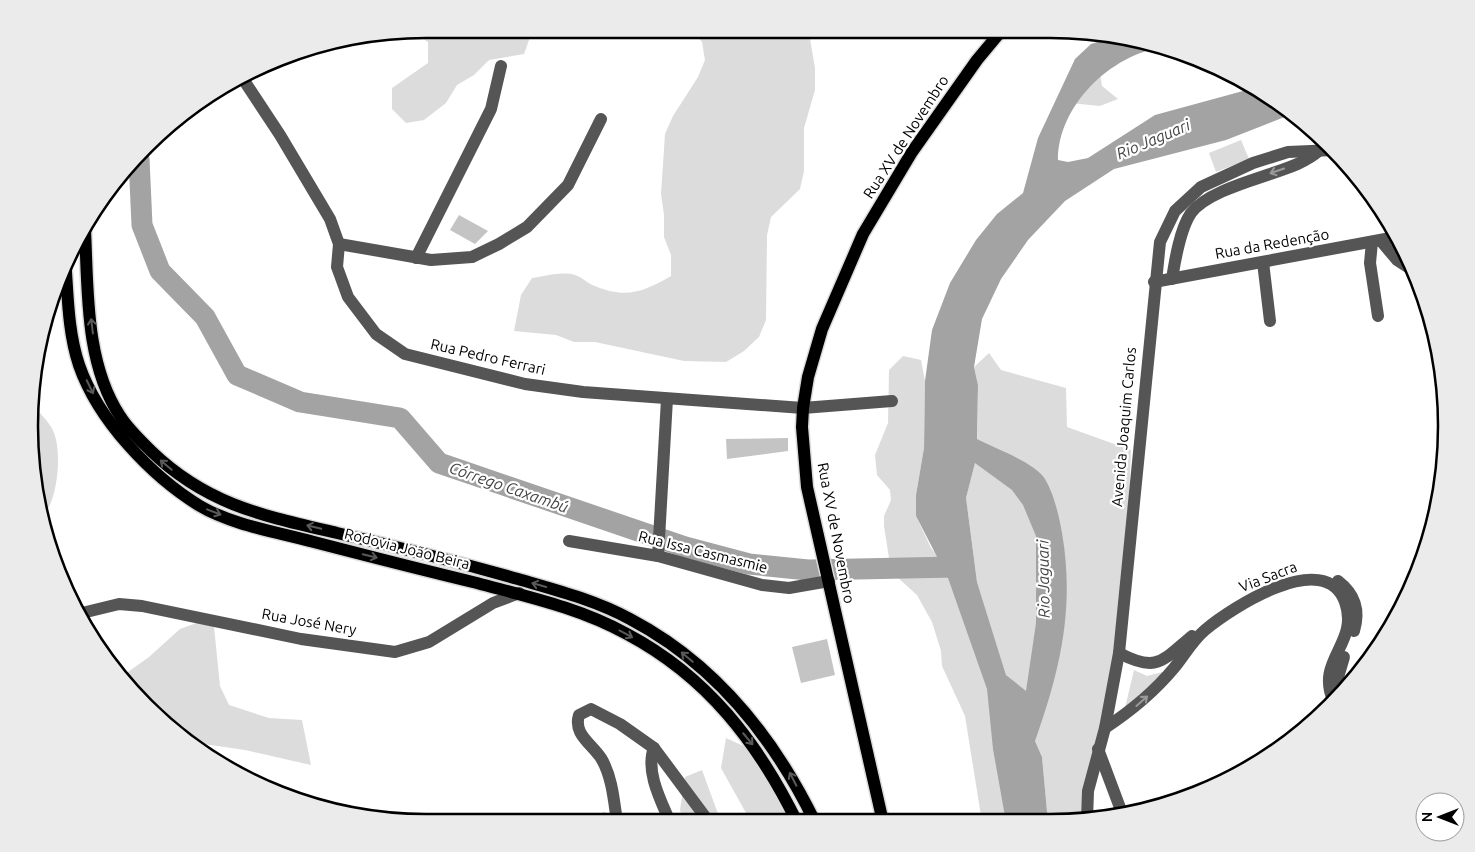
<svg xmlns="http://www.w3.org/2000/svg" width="1475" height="852" viewBox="0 0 1475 852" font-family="Ubuntu,sans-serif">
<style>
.green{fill:#dcdcdc}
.water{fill:#a3a3a3;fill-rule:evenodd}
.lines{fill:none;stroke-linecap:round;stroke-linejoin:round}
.river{stroke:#a3a3a3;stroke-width:21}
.building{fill:#c4c4c4}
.major-casing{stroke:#dbdbdb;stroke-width:15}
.minor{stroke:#555;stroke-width:12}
.major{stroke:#000;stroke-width:12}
.oneway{stroke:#999}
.oneway2{stroke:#595959}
.labels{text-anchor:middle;stroke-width:4.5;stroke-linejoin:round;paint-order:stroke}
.street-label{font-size:15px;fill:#000;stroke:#fff}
.water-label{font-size:16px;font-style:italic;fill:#444;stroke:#fff}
.rim{fill:none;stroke:#000;stroke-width:2.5}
</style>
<rect width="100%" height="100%" fill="#fff"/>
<g class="green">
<path d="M426,29H533L524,54L489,60L474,75L457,85L446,103L424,120L406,123L392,109V88L428,63V42L411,31Z"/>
<path d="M690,29H810L809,33L815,68V90L804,128V171L800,189L771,217L767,235L766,320L759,337L744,351L726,362L684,361L595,342H574L556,335L514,331L521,295L532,278C545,276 562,271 575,275C582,277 588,284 595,286C626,299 643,292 671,276V255L664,237V215L661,194L665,134L673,116L698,77L705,60L702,42Z"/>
<path d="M1108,36L1125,40L1099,67L1102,86L1118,99L1100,106L1060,102L1092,46Z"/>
<path d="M1241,140L1249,159L1216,172L1209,153Z"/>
<path d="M989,353L1001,370L1066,388L1067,427L1131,450L1128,529L1116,662L1083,821L1048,822L1042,757L1035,741L1026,692L1006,675L977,582L966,498L977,455L978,385L974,367Z"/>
<path d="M903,356L921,360L925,381L924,448L916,495V516L931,548L950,571L994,688L1008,822H982L965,716L942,666L941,651L932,622L917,595L896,576L889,558L884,526V516L891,500L890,490L877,475L875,455L888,423L889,370Z"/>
<path d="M40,413C45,419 52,426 54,433C62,453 58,502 42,517L30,452L33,416Z"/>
<path d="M213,617L220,686L229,705L269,718L302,720L311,765L245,750L190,742L121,677L149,657L180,629Z"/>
<path d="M1134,670L1147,676L1166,671L1125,708Z"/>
<path d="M726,738L763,755L795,822H751L721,768Z"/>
<path d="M702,770L721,822H683L680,810L685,777Z"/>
</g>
<path class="water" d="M1114,37L1163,47C1110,55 1058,106 1058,160L1068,162L1088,158L1155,115L1254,88L1269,96L1292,114L1226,140L1114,169L1065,201L1028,240L1001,279L982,319L974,367L978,385L977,439C994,448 1036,463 1045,479C1054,494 1059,516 1062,533C1075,608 1060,671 1035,741L1042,757L1048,822H1006L993,749L987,689L948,578L916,516V495L924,448L925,381L932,330L950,283L976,240L997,214L1023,193L1038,138L1075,59L1091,44ZM975,463L1012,490L1023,505L1036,536V623L1026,691L1006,675L977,582L966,498Z"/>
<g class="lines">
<path class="river" d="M139,159L142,225L160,271L205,317L237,375L300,402L400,418L439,463L685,547L749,564L808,570L955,567"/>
</g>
<g class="building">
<path d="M459,215L488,231L475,244L450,230Z"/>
<path d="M788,438V451L727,459L726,439Z"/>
<path d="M827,639L835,675L801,683L792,647Z"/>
<path d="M605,812L608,822H576V819Z"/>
</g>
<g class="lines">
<defs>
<g id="major">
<path d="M85,230C88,290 85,363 120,416C128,429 140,440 151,451C207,505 264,516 337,533C398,547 458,562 518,579C556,590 595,600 630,619C714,663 774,738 815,822"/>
<path d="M66,272C68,303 69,335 79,365C98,420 151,476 200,506C232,525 278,532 314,542C368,556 423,570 477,583C529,597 580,608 627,634C708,677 758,743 797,822"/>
<path d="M883,822L807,487L802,427L803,408L808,377L822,329L863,234L912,152L977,60L1002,30"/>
</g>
</defs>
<use href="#major" class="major-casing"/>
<g class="minor">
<path d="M243,79L280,135L330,219L339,244L337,267L348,297L376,334L405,354L525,384L583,392L803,408L892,401"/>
<path d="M1381,241L1397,260L1414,271"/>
<path d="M1372,242L1370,263L1378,316"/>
<path d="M339,244L431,260L472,257L499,244L527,227L568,185L601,119"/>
<path d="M416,258L491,109L501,66"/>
<path d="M1263,262L1270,321"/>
<path d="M1172,279C1175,260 1180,229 1191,213C1206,193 1250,181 1273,173C1291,167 1306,162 1320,150"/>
<path d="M1154,282L1396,237"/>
<path d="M569,541L658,556L762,585L789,588L829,581"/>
<path d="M658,556L667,399"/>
<path d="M1338,581C1355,594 1360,611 1354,631"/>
<path d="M82,613L119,604L142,606L301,639L395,652L429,642L493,603L519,593"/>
<path d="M1119,653C1157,673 1162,661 1192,636"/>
<path d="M1340,695L1336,684L1344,657"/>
<path d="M1105,728C1131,711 1154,692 1174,668C1184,656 1192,641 1205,630C1231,608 1325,547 1345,602C1360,644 1314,660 1334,702"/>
<path d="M654,748C645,771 661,801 670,822"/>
<path d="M1098,749L1122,813"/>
<path d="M1087,820L1088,791L1105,728L1119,653L1160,242L1175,211L1201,187L1253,163L1288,152L1334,150"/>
<path d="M617,822C614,801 612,776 601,758C591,743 573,734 579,715L591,709L620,724L654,748L709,822"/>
</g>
<use href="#major" class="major"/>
</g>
<defs><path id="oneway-shaft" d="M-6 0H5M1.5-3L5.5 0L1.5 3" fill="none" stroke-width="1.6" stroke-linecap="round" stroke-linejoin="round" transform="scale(1.25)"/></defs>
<g class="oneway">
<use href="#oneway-shaft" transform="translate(1277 171) rotate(161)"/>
<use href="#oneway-shaft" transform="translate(1142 701) rotate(-42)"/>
</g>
<g class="oneway2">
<use href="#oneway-shaft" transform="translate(92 326) rotate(-97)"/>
<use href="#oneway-shaft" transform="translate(90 387) rotate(64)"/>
<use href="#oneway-shaft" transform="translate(166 465) rotate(-140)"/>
<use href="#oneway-shaft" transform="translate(214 512) rotate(21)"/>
<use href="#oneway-shaft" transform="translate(314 527) rotate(-167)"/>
<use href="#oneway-shaft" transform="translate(370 556) rotate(14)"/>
<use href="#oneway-shaft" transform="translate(539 585) rotate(-164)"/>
<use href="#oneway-shaft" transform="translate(626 634) rotate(28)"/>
<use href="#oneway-shaft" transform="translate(687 657) rotate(-140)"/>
<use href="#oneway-shaft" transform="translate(748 739) rotate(50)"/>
<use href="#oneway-shaft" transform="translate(793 779) rotate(-117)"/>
</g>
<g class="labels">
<g class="street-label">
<text transform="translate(906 137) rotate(-57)" y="5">Rua XV de Novembro</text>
<text transform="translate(1272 244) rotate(-10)" y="5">Rua da Redenção</text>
<text transform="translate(488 357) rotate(13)" y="5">Rua Pedro Ferrari</text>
<text transform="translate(1124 427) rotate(-85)" y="5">Avenida Joaquim Carlos</text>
<text transform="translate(836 533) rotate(79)" y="5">Rua XV de Novembro</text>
<text transform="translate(407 549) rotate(14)" y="5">Rodovia João Beira</text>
<text transform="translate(703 552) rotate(14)" y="5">Rua Issa Casmasmie</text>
<text transform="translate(1268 577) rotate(-21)" y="5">Via Sacra</text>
<text transform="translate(309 622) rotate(10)" y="5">Rua José Nery</text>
</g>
<g class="water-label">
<text transform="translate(1153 139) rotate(-23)" y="6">Rio Jaguari</text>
<text transform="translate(509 487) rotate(19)" y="6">Córrego Caxambú</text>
<text transform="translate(1043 579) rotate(-91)" y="6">Rio Jaguari</text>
</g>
</g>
<path d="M0 0H1475V852H0ZM426 38H1050A388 388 0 0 1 1438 426V426A388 388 0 0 1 1050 814H426A388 388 0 0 1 38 426V426A388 388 0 0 1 426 38Z" fill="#ebebeb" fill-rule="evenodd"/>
<path class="rim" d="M426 38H1050A388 388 0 0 1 1438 426V426A388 388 0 0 1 1050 814H426A388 388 0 0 1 38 426V426A388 388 0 0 1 426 38Z"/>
<g transform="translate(1440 817) rotate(270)"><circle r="24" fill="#ffffff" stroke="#999999"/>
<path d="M0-4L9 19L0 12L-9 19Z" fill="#000000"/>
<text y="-8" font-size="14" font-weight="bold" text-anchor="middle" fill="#000000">N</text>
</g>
</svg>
